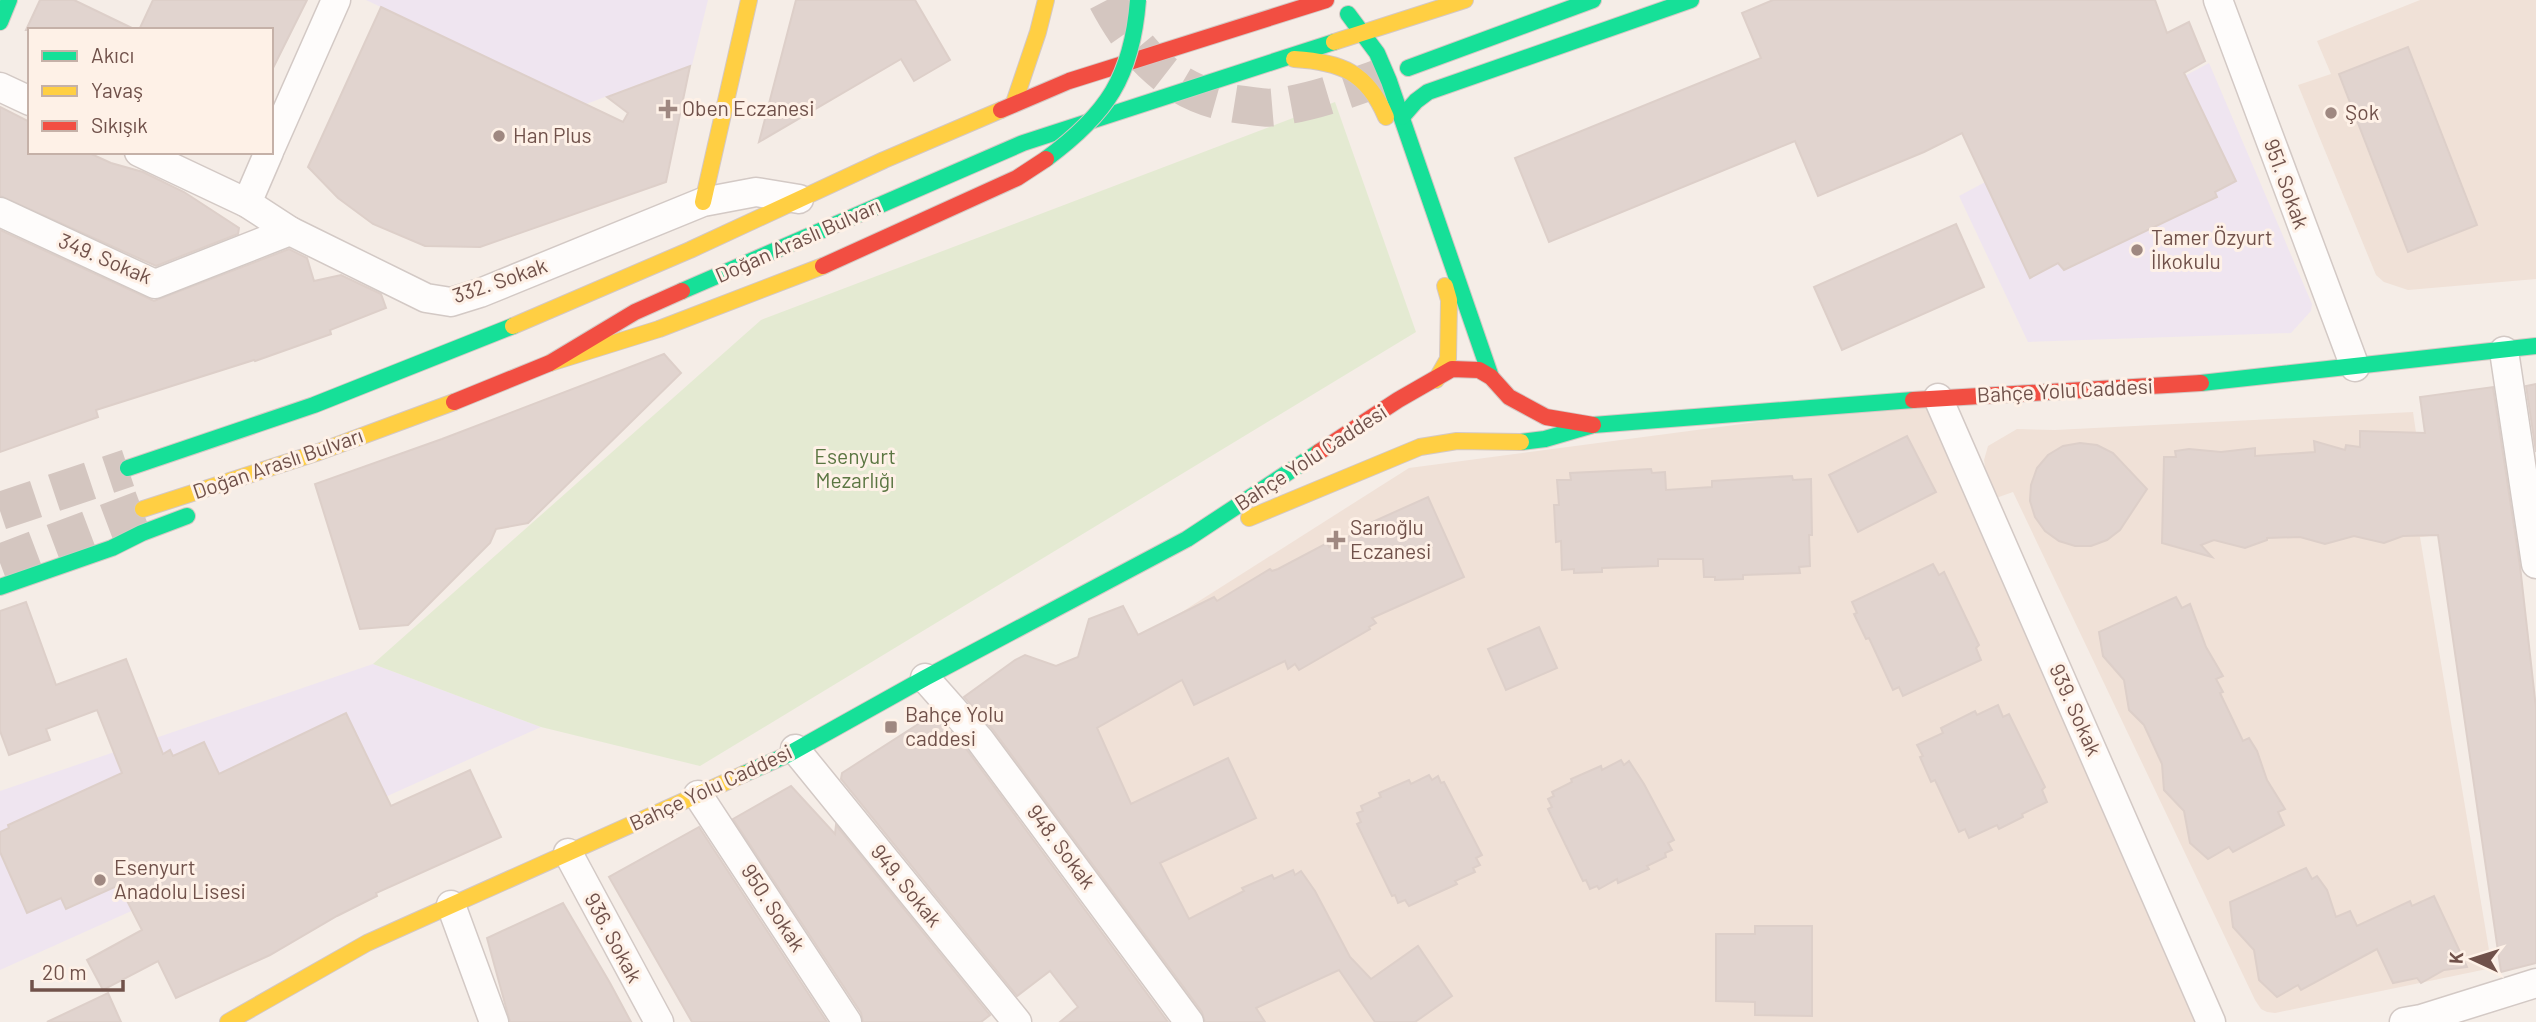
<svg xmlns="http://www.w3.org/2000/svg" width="2536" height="1022" viewBox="0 0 2536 1022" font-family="Barlow,sans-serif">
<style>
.residential{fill:#f0e1d7}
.education{fill:#efe5f0}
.green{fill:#e4ead2}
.building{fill:#e1d4cf;stroke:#ddcfc9;stroke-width:2}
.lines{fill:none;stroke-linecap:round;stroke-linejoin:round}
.primary-tunnel{stroke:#d4c6c0;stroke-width:38;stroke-dasharray:38 19;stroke-linecap:butt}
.highway-tunnel{stroke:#d4c6c0;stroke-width:38;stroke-dasharray:38 19;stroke-linecap:butt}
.street-casing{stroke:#d3c9c5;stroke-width:31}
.fast-casing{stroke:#d4c8c4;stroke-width:18}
.slow-casing{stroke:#d4c8c4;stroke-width:18}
.jam-casing{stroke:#d4c8c4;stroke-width:18}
.street{stroke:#fefcfb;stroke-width:28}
.fast{stroke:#16e098;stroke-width:16}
.slow{stroke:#ffcf43;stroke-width:16}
.jam{stroke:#f24e42;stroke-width:16}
.fast-bridge-casing{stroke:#d3c9c4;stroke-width:18;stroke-linecap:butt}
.jam-bridge-casing{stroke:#d3c9c4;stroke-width:18;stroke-linecap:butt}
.fast-bridge{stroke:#16e098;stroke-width:16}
.jam-bridge{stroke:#f24e42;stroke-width:16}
.poi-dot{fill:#9f8881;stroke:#fef1e7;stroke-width:2.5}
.labels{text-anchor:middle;stroke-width:6;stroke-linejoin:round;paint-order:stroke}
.poi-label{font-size:21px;fill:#70514a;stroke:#fef1e7;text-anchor:start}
.street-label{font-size:21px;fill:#70514a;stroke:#fef1e7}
.park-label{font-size:21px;fill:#5b7642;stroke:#fef1e7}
</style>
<rect width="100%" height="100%" fill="#f5ede7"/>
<g class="residential">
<path d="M2420,0H2536V279L2408,290L2384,282L2376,275L2298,85L2331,74L2317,41Z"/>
<path d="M1938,398L2211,1022H1189L980,740L1409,468Z"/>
<path d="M2413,412L2431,536L2420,537L2492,968L2275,1013L2267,1012L2261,1009L2255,1000L2013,492L1996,498L1986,474L1984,460L1988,446L2017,429L2055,430Z"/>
</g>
<g class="education">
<path d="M366,0H708L692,65L586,104Z"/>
<path d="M2209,63L2312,304L2311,311L2291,333L2028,342L1959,196Z"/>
<path d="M373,664L541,727L0,970V791Z"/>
</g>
<path class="green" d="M1335,102L1416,332L700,766L541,727L373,664L761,320Z"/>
<g class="building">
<path d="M40,0H74L136,30H26Z"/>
<path d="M153,0H307L271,72V30H139Z"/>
<path d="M796,0H915L950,60L914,81L901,59L759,142Z"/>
<path d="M1773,0H2155L2167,33L2189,22L2205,61L2184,73L2236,181L2215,192L2217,197L2064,270L2058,263L2030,278L1962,133L1924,152L1818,196L1795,141L1549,242L1515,158L1761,58L1742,13Z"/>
<path d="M381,7L623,122L628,113L607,97L690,66L666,182L480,247L425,246L373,224L338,198L308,167Z"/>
<path d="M2408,47L2477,225L2408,252L2339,74Z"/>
<path d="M0,107L30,122V152H87L111,163L143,172L184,192L239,228L238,234L156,266L0,196Z"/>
<path d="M1956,224L1984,287L1842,350L1814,287Z"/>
<path d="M0,230L154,301L289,249L307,258L314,281L341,275L381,294L386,308L330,330L331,334L255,361L254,360L96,410L98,417L0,452Z"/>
<path d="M664,354L681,373L528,523L496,529L490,543L408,625L360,629L315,484L442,439Z"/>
<path d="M2536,384V452L2526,386Z"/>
<path d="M2493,387L2520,566L2536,708V963L2501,972L2438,535L2403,536L2384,543L2354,536L2325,544L2300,537L2267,538V540L2245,548L2214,540L2201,545L2212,557L2162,543L2164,457H2176L2175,451L2189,449L2221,452L2255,448V456L2315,452L2314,441L2345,450L2346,445L2360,447V431L2425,433L2420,397Z"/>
<path d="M1907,436L1936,492L1858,532L1829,475Z"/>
<path d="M2080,443L2097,445L2113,453L2147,489L2120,530L2107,540L2091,546H2075L2059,541L2045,531L2035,517L2030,501L2031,485L2037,468L2048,455L2063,446Z"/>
<path d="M1651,469L1652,473L1665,472L1666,490L1712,487V481L1792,476L1793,480L1811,479L1812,535H1809L1810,566L1799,567L1800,573L1743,575V579L1715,580V577H1704L1703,559H1658V566L1602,568V572L1574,573V569L1562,570L1561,541L1556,542L1554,505H1559L1557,480H1571L1570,473Z"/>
<path d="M1428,497L1464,577L1372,618L1376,623L1369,627L1370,629L1299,670L1295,664L1288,669L1285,661L1194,705L1182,680L1097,728L1131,804L1228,758L1256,818L1160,863L1189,919L1244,891L1242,888L1272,875L1274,879L1293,870L1295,875L1301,871L1315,891L1350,957L1371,979L1418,946L1452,996L1415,1022H1375L1339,970L1256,1008L1265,1022H1205L1202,1012L993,730L964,697L1015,660L1025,655L1056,666L1078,657L1089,619L1123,606L1138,635L1214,597L1217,601L1270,569L1272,571L1278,569L1327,543L1329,547L1369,526L1368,524Z"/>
<path d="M1933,564L1939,575L1944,572L1979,645L1976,648L1981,660L1903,696L1899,687L1893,690L1869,638L1866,639L1854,614L1857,613L1852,602Z"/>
<path d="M2176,597L2182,608L2190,604L2206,647L2223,676L2216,679L2223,692L2220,693L2243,741L2249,738L2257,751L2267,780L2285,809L2278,812L2284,825L2233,852L2229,847L2208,859L2190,843L2184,811L2164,790L2162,764L2144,725L2129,710L2124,680L2103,656L2099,632Z"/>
<path d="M26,602L56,685L126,659L163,754L170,750L173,756L204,742L219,774L346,713L391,806L470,770L501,837L376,893L377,896L337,916L270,955L176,998L158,961L103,990L87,960L142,930L119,885L66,909L61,898L27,913L0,852V832L9,828L8,825L122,773L97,710L46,729L50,740L9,755L0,731V611Z"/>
<path d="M1539,627L1557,668L1506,690L1488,649Z"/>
<path d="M1998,705L2003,717L2009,714L2045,787L2042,790L2047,802L2022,814L2023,817L1999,829L1997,825L1969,838L1965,829L1959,832L1935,780L1931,782L1920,757L1923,756L1917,745L1943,733L1941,728L1975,711L1977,715Z"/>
<path d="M934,714L967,750L1168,1022H1060L1078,1007L1050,971L1017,996L841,779L842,773Z"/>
<path d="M1621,760L1624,765L1629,761L1644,784L1674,840L1668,843L1672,850L1665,853L1666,857L1647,866L1649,869L1618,883L1617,879L1599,889L1597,886L1590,889L1586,880L1583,881L1548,809L1552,807L1548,799L1554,796L1552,792L1572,782L1571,779L1601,766L1602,770Z"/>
<path d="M1429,775L1432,780L1438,776L1441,783L1444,782L1482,855L1476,858L1480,865L1473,868L1475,872L1455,881L1457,884L1409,906L1405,900L1398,903L1395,895L1392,896L1357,824L1361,822L1357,813L1363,811L1361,806L1381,797L1379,793L1409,780L1411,784Z"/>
<path d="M791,786L835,834L836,825L990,1015L981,1022H863L861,1013L733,819Z"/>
<path d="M699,827L827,1022H692L609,877Z"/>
<path d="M2306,868L2312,879L2317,876L2327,890L2336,917L2350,911L2357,926L2410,901L2412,906L2434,896L2467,967L2444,970L2421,983L2417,978L2393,983L2377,949L2301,990L2298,985L2277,997L2259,980L2254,950L2233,927L2230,902Z"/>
<path d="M563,903L610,983L631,1022H510L487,938Z"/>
<path d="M1755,926H1812V1016L1755,1015V1002L1716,1001V934H1755Z"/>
<path d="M108,993L121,1022H47Z"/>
</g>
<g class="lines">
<g class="primary-tunnel">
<path d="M0,511L128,468"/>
<path d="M0,563L143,509"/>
</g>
<path class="highway-tunnel" d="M1107,0C1137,57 1177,98 1244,105C1254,106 1266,109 1276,107C1317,102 1356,86 1394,73"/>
<defs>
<g id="street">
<path d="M2218,0L2355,367"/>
<path d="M0,87L30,101"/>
<path d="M271,147L336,0"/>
<path d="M139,152L247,203L290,231L426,298L451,302L480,293L703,202L756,192L799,199"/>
<path d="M247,203L269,152"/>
<path d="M0,212L155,284L290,231"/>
<path d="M2504,351L2536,564"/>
<path d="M1938,398L2211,1022"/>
<path d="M925,678L980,740L1189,1022"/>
<path d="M795,749L1017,1022"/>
<path d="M698,795L847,1022"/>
<path d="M568,853L659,1022"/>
<path d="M451,905L494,1022"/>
<path d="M2404,1022L2421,1019L2536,983"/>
</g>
<g id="fast">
<path d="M1348,14L1377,53L1389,81L1491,377"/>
<path d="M0,22L9,0"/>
<path d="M1408,68L1593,0"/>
<path d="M1402,117L1416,101L1428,92L1691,0"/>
<path d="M682,291L1023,143L1334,42"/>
<path d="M2201,383L2536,346"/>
<path d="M1521,442L1545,439L1593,425L1913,400"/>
<path d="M128,468L314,405L513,326"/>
<path d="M0,587L112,548L142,533L187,516"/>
<path d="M744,774L787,755L925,678L1187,539L1319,452"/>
</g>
<g id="slow">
<path d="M1334,42L1465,0"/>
<path d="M1294,59C1341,62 1367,72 1386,117"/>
<path d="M1014,103L1038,32L1046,0"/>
<path d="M703,202L749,0"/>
<path d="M513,326L690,250L884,160L1001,110"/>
<path d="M550,363L659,329L823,266"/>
<path d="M1436,380L1448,359L1449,300L1445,286"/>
<path d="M143,509L316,453L454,402"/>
<path d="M1249,518L1420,447L1457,441L1521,442"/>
<path d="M228,1022L367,943L744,774"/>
</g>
<g id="jam">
<path d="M1001,110L1069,81L1326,0"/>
<path d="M1913,400L2201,383"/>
<path d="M454,402L550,363L635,312L682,291"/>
<path d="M1319,452L1398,400L1452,369L1479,370L1491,377L1509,397L1546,417L1593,425"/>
</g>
</defs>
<use href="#street" class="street-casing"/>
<use href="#fast" class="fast-casing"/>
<use href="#slow" class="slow-casing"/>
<use href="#jam" class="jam-casing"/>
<use href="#street" class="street"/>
<use href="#fast" class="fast"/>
<use href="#slow" class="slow"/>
<use href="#jam" class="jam"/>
<defs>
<path id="fast-bridge" d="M1046,159C1107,114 1132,77 1138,0"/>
<path id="jam-bridge" d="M823,266L1017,178L1046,159"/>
</defs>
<use href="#fast-bridge" class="fast-bridge-casing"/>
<use href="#jam-bridge" class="jam-bridge-casing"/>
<use href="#fast-bridge" class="fast-bridge"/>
<use href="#jam-bridge" class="jam-bridge"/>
</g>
<g class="poi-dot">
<path d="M664.5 98.5h7v7h7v7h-7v7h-7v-7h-7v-7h7z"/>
<circle cx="2331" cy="113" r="7"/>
<circle cx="499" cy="136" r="7"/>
<circle cx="2137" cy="250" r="7"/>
<path d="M1332.5 529.5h7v7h7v7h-7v7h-7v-7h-7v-7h7z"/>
<rect x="884" y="720" width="14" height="14" rx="3.5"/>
<circle cx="100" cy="880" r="7"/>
</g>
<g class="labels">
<g class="poi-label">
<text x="682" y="116">Oben Eczanesi</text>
<text x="2345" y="120">Şok</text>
<text x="513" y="143">Han Plus</text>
<text x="2151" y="245">Tamer Özyurt<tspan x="2151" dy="24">İlkokulu</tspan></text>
<text x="1350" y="535">Sarıoğlu<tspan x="1350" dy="24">Eczanesi</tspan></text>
<text x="905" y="722">Bahçe Yolu<tspan x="905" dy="24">caddesi</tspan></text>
<text x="114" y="875">Esenyurt<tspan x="114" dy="24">Anadolu Lisesi</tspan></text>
</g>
<g class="street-label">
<text transform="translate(2286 184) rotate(70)" y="7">951. Sokak</text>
<text transform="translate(798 241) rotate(-24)" y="7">Doğan Araslı Bulvarı</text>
<text transform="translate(105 259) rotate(23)" y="7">349. Sokak</text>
<text transform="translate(500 281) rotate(-19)" y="7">332. Sokak</text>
<text transform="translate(2065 391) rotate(-3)" y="7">Bahçe Yolu Caddesi</text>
<text transform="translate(1311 458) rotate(-33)" y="7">Bahçe Yolu Caddesi</text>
<text transform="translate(278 464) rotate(-19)" y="7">Doğan Araslı Bulvarı</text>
<text transform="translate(2075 710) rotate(66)" y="7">939. Sokak</text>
<text transform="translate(711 788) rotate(-25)" y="7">Bahçe Yolu Caddesi</text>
<text transform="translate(1061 847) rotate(53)" y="7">948. Sokak</text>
<text transform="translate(906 886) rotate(51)" y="7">949. Sokak</text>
<text transform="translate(773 908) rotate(57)" y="7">950. Sokak</text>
<text transform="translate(613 938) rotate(62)" y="7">936. Sokak</text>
</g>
<g class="park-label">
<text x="855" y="464">Esenyurt<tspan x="855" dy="24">Mezarlığı</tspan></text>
</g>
</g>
<rect x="28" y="28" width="245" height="126" fill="#fef1e7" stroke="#c5b1a8" stroke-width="2"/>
<rect x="42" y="51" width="35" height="10" fill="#16e098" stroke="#c5b1a8" stroke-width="2"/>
<text x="91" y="63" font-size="21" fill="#70514a">Akıcı</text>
<rect x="42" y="86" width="35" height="10" fill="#ffcf43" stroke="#c5b1a8" stroke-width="2"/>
<text x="91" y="98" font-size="21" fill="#70514a">Yavaş</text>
<rect x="42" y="121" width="35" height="10" fill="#f24e42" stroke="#c5b1a8" stroke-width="2"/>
<text x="91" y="133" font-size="21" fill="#70514a">Sıkışık</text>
<g transform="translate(2473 959) rotate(274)" stroke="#fef1e7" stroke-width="5" paint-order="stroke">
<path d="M0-5L12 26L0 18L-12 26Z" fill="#70514a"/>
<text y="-10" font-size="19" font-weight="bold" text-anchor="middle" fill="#70514a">K</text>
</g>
<path d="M32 980v10h91v-10" fill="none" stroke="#70514a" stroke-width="3.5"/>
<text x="42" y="980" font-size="21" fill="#70514a" stroke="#fef1e7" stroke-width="5" paint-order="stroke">20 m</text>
</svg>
